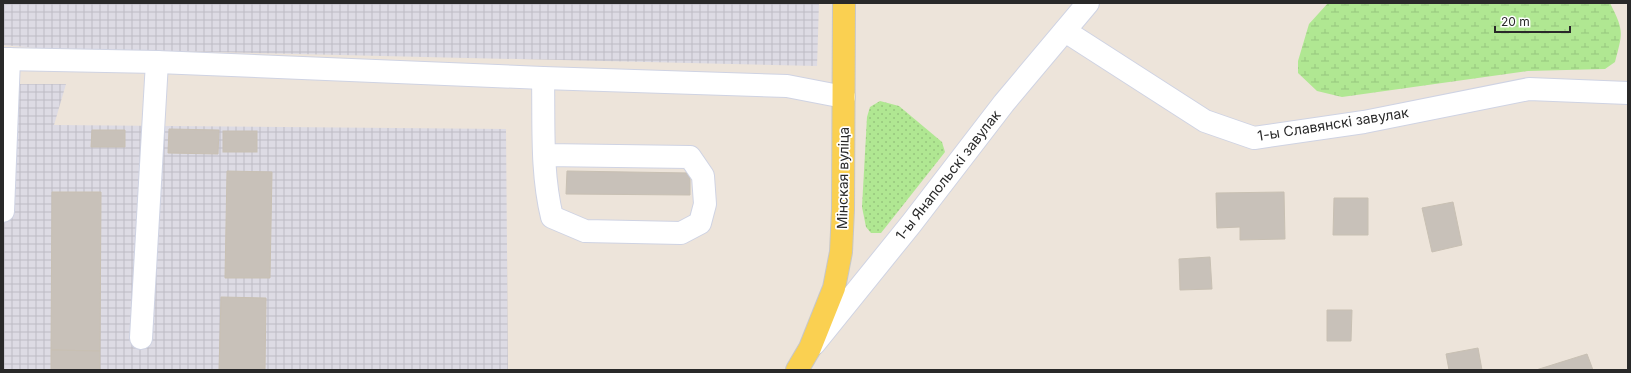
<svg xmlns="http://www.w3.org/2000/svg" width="1631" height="373" viewBox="0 0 1631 373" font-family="Inter,sans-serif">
	<defs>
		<pattern id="industrial-grid" width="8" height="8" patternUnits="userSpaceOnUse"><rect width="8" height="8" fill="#dddbe4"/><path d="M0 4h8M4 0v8" fill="none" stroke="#bebcc4"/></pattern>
		<pattern id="grass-dots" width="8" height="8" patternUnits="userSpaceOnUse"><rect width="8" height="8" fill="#b0e792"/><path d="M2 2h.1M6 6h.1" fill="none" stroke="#97c67e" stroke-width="1.8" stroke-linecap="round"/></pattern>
		<pattern id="wetland-marsh" width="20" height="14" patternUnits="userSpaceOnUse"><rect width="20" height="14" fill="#b0e792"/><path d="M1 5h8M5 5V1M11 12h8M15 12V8" fill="none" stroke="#97c67e"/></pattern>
	</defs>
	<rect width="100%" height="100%" fill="#ede4da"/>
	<!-- industrial -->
	<g fill="url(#industrial-grid)">
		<path d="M 3,3 L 819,3 L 817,66 L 37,48 L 3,45 Z"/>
		<path d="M 3,84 L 66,84 L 54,125 L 506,129 L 508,370 L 3,370 Z"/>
	</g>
	<!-- grass -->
	<path fill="url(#grass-dots)" d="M 880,101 L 899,106 L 942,142 L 945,152 L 881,233 L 871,233 L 866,227 L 862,207 L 867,117 L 870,107 Z"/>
	<!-- wetland -->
	<path fill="url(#wetland-marsh)" d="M 1328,3 L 1610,3 C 1624,31 1623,32 1615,62 L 1605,69 L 1528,71 L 1342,97 L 1317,91 L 1298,73 L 1298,61 L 1309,24 Z"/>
	<!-- building -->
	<g fill="#c8c1b9" stroke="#c8c0b3">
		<path d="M 169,129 L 219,130 L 218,154 L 168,153 Z"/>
		<path d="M 92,130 L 125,130 L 125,147 L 91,147 Z"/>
		<rect x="223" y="131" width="34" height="21"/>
		<path d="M 227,171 L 272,172 L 270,278 L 225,278 Z"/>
		<path d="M 567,171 L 690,173 L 690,195 L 566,194 Z"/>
		<path d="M 52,192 L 101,192 L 100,351 L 51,350 Z"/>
		<path d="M 1284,192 L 1285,239 L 1240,240 L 1240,227 L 1217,228 L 1216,193 Z"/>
		<path d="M 1334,198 L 1368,198 L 1368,235 L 1333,235 Z"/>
		<path d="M 1453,202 L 1462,245 L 1432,252 L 1422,208 Z"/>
		<path d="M 1210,257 L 1212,289 L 1180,290 L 1179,259 Z"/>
		<path d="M 221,297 L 266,298 L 265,370 L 219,370 Z"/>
		<path d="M 1327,310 L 1352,310 L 1351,341 L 1327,341 Z"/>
		<path d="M 1478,348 L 1482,370 L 1449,370 L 1446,354 Z"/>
		<path d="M 51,350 L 100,351 L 100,370 L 51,370 Z"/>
		<path d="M 1587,354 L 1593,370 L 1536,370 Z"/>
	</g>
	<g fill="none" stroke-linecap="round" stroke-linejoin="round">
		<!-- minor casing -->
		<g stroke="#cfd3e3" stroke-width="24">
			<g id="minor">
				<path d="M 1065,31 L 1205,121 L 1254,138 L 1364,122 L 1529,89 L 1628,93"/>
				<path d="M 3,59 L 157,62 L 543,78 L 787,86 L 844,97"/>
				<path d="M 543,78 C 544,124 541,172 552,217 L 585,231 L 681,233 L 700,223 L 705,204 L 703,176 L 690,157 L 545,155"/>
				<path d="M 3,211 L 9,59"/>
				<path d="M 141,338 L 157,62"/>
				<path d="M 814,344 L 911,224 L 1004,103 L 1088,3"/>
			</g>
		</g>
		<!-- major casing -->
		<g stroke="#c7c7c7" stroke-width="24">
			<path id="major" d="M 797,370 L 810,348 L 834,288 L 841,252 L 843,210 L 844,3"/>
		</g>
		<!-- minor -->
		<use href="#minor" stroke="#fff" stroke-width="22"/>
		<!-- major -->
		<use href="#major" stroke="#fad051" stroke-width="22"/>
	</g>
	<g text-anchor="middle" stroke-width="3.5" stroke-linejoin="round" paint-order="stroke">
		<!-- street labels -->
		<g font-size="14" fill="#292929" stroke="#fff">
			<text transform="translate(1333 124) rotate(-9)" y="5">1-ы Славянскі завулак</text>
			<text transform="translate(948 175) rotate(-52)" y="5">1-ы Янапольскі завулак</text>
			<text transform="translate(843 178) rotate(-89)" y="5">Мінская вуліца</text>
		</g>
	</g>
	<!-- border -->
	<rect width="1631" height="373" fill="none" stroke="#292929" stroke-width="8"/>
	<!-- scale -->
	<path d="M1495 26v6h75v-6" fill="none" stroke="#292929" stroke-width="2"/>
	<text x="1501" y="26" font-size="12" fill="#292929" stroke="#ffffff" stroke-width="3" paint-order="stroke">20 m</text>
</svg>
